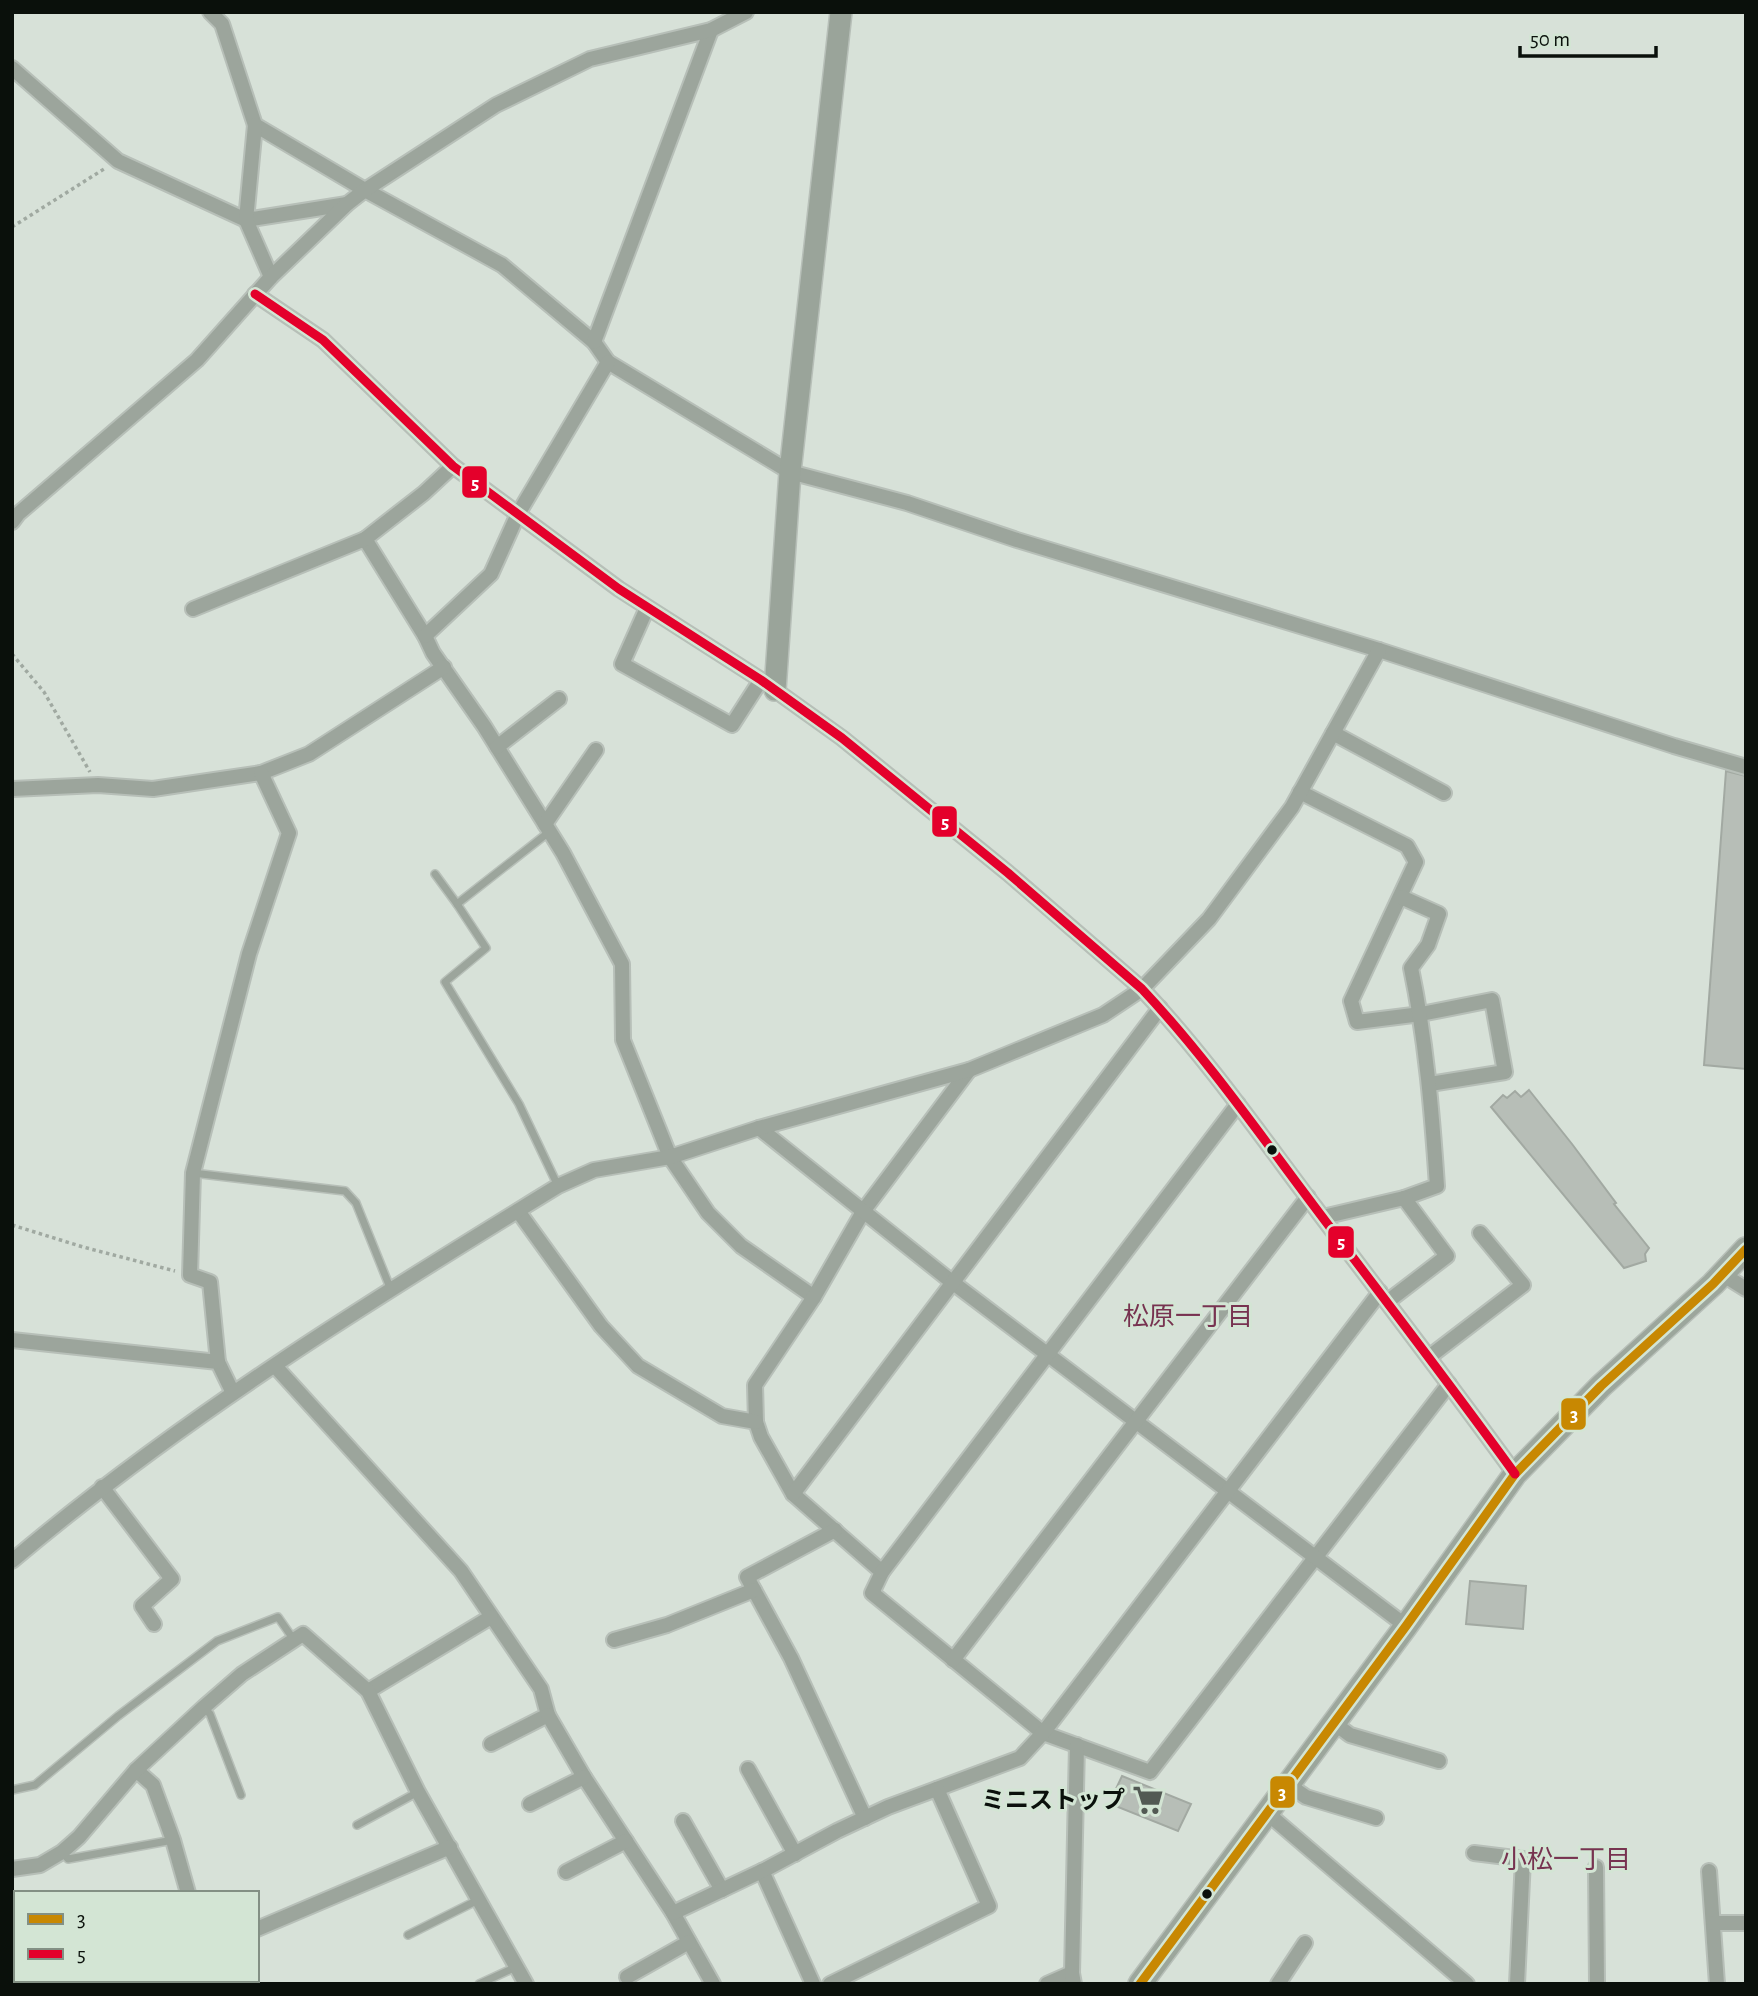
<svg xmlns="http://www.w3.org/2000/svg" width="1758" height="1996" viewBox="0 0 1758 1996" font-family="'Alegreya Sans','Noto Sans JP',sans-serif">
	<rect width="100%" height="100%" fill="#d7e1d8"/>
	<!-- building -->
	<g fill="#b7beb7" stroke="#a2a9a2" stroke-width="2">
		<path d="M 1726,771 L 1746,776 L 1746,1069 L 1704,1065 Z"/>
		<path d="M 1529,1090 L 1572,1144 L 1616,1203 L 1614,1204 L 1649,1248 L 1645,1254 L 1646,1261 L 1624,1268 L 1491,1107 L 1503,1095 L 1507,1098 L 1515,1091 L 1521,1097 Z"/>
		<path d="M 1470,1581 L 1526,1586 L 1523,1629 L 1466,1624 Z"/>
		<path d="M 1122,1776 L 1191,1804 L 1178,1831 L 1113,1805 L 1118,1795 L 1114,1793 Z"/>
	</g>
	<g fill="none" stroke-linecap="round" stroke-linejoin="round">
		<!-- lane casing -->
		<g stroke="#b7bfb8" stroke-width="10">
			<g id="lane">
				<path d="M 435,874 L 457,904 L 486,948 L 445,982 L 519,1104 L 558,1186"/>
				<path d="M 457,904 L 549,832"/>
				<path d="M 193,1173 L 345,1191 L 356,1203 L 391,1290"/>
				<path d="M 204,1708 L 210,1714 L 241,1795"/>
				<path d="M 12,1790 L 35,1785 L 118,1716 L 217,1641 L 278,1617 L 294,1640"/>
				<path d="M 357,1825 L 418,1792"/>
				<path d="M 62,1852 L 68,1859 L 173,1840"/>
				<path d="M 408,1935 L 478,1900"/>
				<path d="M 479,1984 L 516,1967"/>
			</g>
		</g>
		<!-- street casing -->
		<g stroke="#b7bfb8" stroke-width="18">
			<g id="street">
				<path d="M 210,12 L 222,24 L 255,125 L 365,190 L 502,265 L 594,342 L 608,362 L 790,472 L 907,503 L 1017,540 L 1379,650 L 1674,746 L 1746,767"/>
				<path d="M 12,68 L 118,161 L 246,220 L 347,204"/>
				<path d="M 255,125 L 246,220 L 271,277"/>
				<path d="M 255,294 L 323,340 L 453,466 L 619,589 L 761,680 L 842,738 L 1008,873 L 1142,989 C 1205,1056 1259,1133 1314,1206 C 1381,1295 1450,1384 1515,1474"/>
				<path d="M 594,342 L 711,30"/>
				<path d="M 12,522 L 18,514 L 197,360 L 271,277 L 347,204 L 365,190 L 496,105 L 590,59 L 711,30 L 746,12"/>
				<path d="M 365,539 L 425,636 L 433,653 L 484,726 L 563,853 L 622,964 L 623,1040 L 670,1157 L 708,1213 L 741,1246 L 814,1297"/>
				<path d="M 647,608 L 622,664 L 732,725 L 761,680"/>
				<path d="M 193,609 L 365,539 L 424,493 L 453,466"/>
				<path d="M 425,636 L 491,574 L 518,514 L 608,362"/>
				<path d="M 1333,733 L 1444,793"/>
				<path d="M 497,747 L 559,699"/>
				<path d="M 12,789 L 98,785 L 153,789 L 261,773 L 309,754 L 444,667"/>
				<path d="M 1300,792 L 1407,846 L 1416,862 L 1351,1001 L 1357,1022 L 1421,1014 L 1492,1000 L 1505,1072 L 1430,1084"/>
				<path d="M 545,824 L 596,750"/>
				<path d="M 969,1070 L 864,1210 L 814,1297 L 755,1385 L 756,1422 L 761,1437 L 793,1494 L 882,1572 L 872,1593 L 1043,1733 L 1150,1772 L 1449,1384"/>
				<path d="M 759,1128 L 952,1282 L 1406,1626"/>
				<path d="M 518,1211 L 601,1326 L 638,1366 L 722,1416 L 756,1422"/>
				<path d="M 1323,1217 L 1404,1198 L 1437,1186 C 1432,1112 1426,1040 1411,968 L 1428,945 L 1439,914 L 1401,897"/>
				<path d="M 1722,1274 L 1746,1289"/>
				<path d="M 1387,1302 L 1447,1256 L 1404,1198"/>
				<path d="M 12,1340 L 218,1362 L 233,1393"/>
				<path d="M 1429,1357 L 1523,1285 L 1480,1233"/>
				<path d="M 218,1362 L 210,1282 L 190,1275 L 193,1173 L 249,954 L 289,833 L 261,773"/>
				<path d="M 275,1366 L 461,1571 L 541,1689 L 548,1715 L 491,1744"/>
				<path d="M 102,1487 L 172,1579 L 142,1606 L 154,1624"/>
				<path d="M 793,1494 L 1160,1008"/>
				<path d="M 835,1530 L 747,1577 L 791,1658 L 865,1818"/>
				<path d="M 12,1561 C 181,1418 370,1301 558,1186 L 594,1170 L 670,1157 L 759,1128 L 969,1070 L 1103,1015 L 1142,989 L 1209,919 L 1292,807 L 1379,650"/>
				<path d="M 882,1572 L 1238,1104"/>
				<path d="M 614,1640 L 667,1625 L 754,1590"/>
				<path d="M 953,1660 L 1308,1197"/>
				<path d="M 368,1691 L 491,1617"/>
				<path d="M 548,1715 L 584,1777 L 673,1913 L 713,1984"/>
				<path d="M 1334,1723 L 1350,1735 L 1439,1761"/>
				<path d="M 748,1769 L 795,1854"/>
				<path d="M 136,1770 L 153,1785 L 173,1840 L 188,1893"/>
				<path d="M 1287,1784 L 1306,1797 L 1376,1818"/>
				<path d="M 530,1804 L 584,1777"/>
				<path d="M 1266,1812 L 1467,1984"/>
				<path d="M 683,1821 L 722,1890"/>
				<path d="M 1474,1853 L 1523,1859 L 1517,1984"/>
				<path d="M 1596,1867 L 1597,1984"/>
				<path d="M 12,1869 L 40,1865 L 62,1852 L 79,1837 L 136,1770 L 204,1707 L 242,1674 L 303,1634 L 368,1691 L 418,1792 L 526,1984"/>
				<path d="M 762,1871 L 813,1984"/>
				<path d="M 1709,1871 L 1717,1984"/>
				<path d="M 566,1872 L 626,1841"/>
				<path d="M 673,1913 L 768,1868 L 837,1831 L 888,1807 L 1020,1758 L 1043,1733 L 1380,1292"/>
				<path d="M 1713,1923 L 1746,1923"/>
				<path d="M 257,1929 L 450,1847"/>
				<path d="M 627,1977 L 689,1942"/>
				<path d="M 213,1980 L 214,1984"/>
				<path d="M 830,1984 L 989,1906 L 937,1789"/>
				<path d="M 1047,1984 L 1072,1973"/>
				<path d="M 1074,1984 L 1072,1973 L 1077,1745"/>
				<path d="M 1278,1984 L 1305,1943"/>
			</g>
		</g>
		<!-- secondary casing -->
		<g stroke="#b7bfb8" stroke-width="24">
			<path id="secondary" d="M 775,690 L 790,472 L 841,12"/>
		</g>
		<!-- primary casing -->
		<g stroke="#b7bfb8" stroke-width="26">
			<path id="primary" d="M 1140,1984 L 1406,1626 L 1515,1474 L 1601,1386 L 1713,1284 L 1746,1249"/>
		</g>
		<!-- path -->
		<g stroke="#a0a9a1" stroke-width="3.5" stroke-dasharray="3.5 3.5" stroke-linecap="butt">
			<path d="M 12,227 L 104,169"/>
			<path d="M 12,654 L 44,692 L 90,772"/>
			<path d="M 12,1225 L 83,1247 L 175,1271"/>
		</g>
		<!-- lane -->
		<use href="#lane" stroke="#9ca59c" stroke-width="7"/>
		<!-- street -->
		<use href="#street" stroke="#9ca59c" stroke-width="14"/>
		<!-- secondary -->
		<use href="#secondary" stroke="#9aa49a" stroke-width="21"/>
		<!-- primary -->
		<use href="#primary" stroke="#9ca69c" stroke-width="23"/>
		<!-- bus-1 casing -->
		<g stroke="#d3e5d4" stroke-width="14">
			<path id="bus-1" d="M 1140,1984 L 1406,1626 L 1515,1474 L 1601,1386 L 1713,1284 L 1746,1249"/>
		</g>
		<!-- bus-2 casing -->
		<g stroke="#d3e5d4" stroke-width="14">
			<path id="bus-2" d="M 255,294 L 323,340 L 453,466 L 619,589 L 761,680 L 842,738 L 1008,873 L 1142,989 C 1205,1056 1259,1133 1314,1206 C 1381,1295 1450,1384 1515,1474"/>
		</g>
		<!-- bus-1 -->
		<use href="#bus-1" stroke="#c88802" stroke-width="9"/>
		<!-- bus-2 -->
		<use href="#bus-2" stroke="#e4002b" stroke-width="9"/>
	</g>
	<!-- icons -->
	<defs>
		<g id="supermarket-bare" transform="scale(2.415)"><path d="M-6-5.5h2.5l.6 2H6L4.5 2H-2.5L-4.4-4H-6ZM-1.5 3.2a1.3 1.3 0 1 0 .1 0ZM3 3.2a1.3 1.3 0 1 0 .1 0Z" fill="#525953" stroke="#d3e5d4" stroke-width="2.5" paint-order="stroke"/></g>
	</defs>
	<g fill-rule="evenodd">
		<use href="#supermarket-bare" x="1148" y="1800"/>
	</g>
	<!-- markers -->
	<g fill="#0a100b" stroke="#d3e5d4" stroke-width="2.5">
		<circle cx="1272" cy="1150" r="6"/>
		<circle cx="1207" cy="1894" r="6"/>
	</g>
	<g text-anchor="middle" stroke-width="6" stroke-linejoin="round" paint-order="stroke">
		<!-- poi labels -->
		<g font-size="24" font-weight="bold" fill="#0a100b" stroke="#d3e5d4" text-anchor="end">
			<text x="1125" y="1808">ミニストップ</text>
		</g>
		<!-- neighbourhood labels -->
		<g font-size="26" fill="#773350" stroke="#d3e5d4">
			<text x="1188" y="1325">松原一丁目</text>
			<text x="1566" y="1868">小松一丁目</text>
		</g>
	</g>
	<g stroke="#d3e5d4" stroke-width="2.5">
		<rect x="461" y="465" width="27" height="34" rx="7" fill="#e4002b"/>
		<rect x="931" y="805" width="27" height="33" rx="7" fill="#e4002b"/>
		<rect x="1327" y="1225" width="28" height="34" rx="7" fill="#e4002b"/>
		<rect x="1560" y="1397" width="27" height="34" rx="7" fill="#c88802"/>
		<rect x="1269" y="1775" width="27" height="34" rx="7" fill="#c88802"/>
	</g>
	<g font-size="19" text-anchor="middle" font-weight="bold" fill="#fff">
		<text x="475" y="489">5</text>
		<text x="945" y="828">5</text>
		<text x="1341" y="1248">5</text>
		<text x="1574" y="1421">3</text>
		<text x="1282" y="1799">3</text>
	</g>
	<!-- border -->
	<rect width="1758" height="1996" fill="none" stroke="#0a100b" stroke-width="28"/>
	<!-- legend -->
	<rect x="14" y="1891" width="245" height="91" fill="#d3e5d4" stroke="#839084" stroke-width="2"/>
	<rect x="28" y="1914" width="35" height="10" fill="#c88802" stroke="#839084" stroke-width="2"/>
	<text x="77" y="1926" font-size="21" fill="#0a100b">3</text>
	<rect x="28" y="1949" width="35" height="10" fill="#e4002b" stroke="#839084" stroke-width="2"/>
	<text x="77" y="1961" font-size="21" fill="#0a100b">5</text>
	<!-- scale -->
	<path d="M1520 46v10h136v-10" fill="none" stroke="#0a100b" stroke-width="3.5"/>
	<text x="1530" y="46" font-size="21" fill="#0a100b" stroke="#d3e5d4" stroke-width="5" paint-order="stroke">50 m</text>
</svg>
